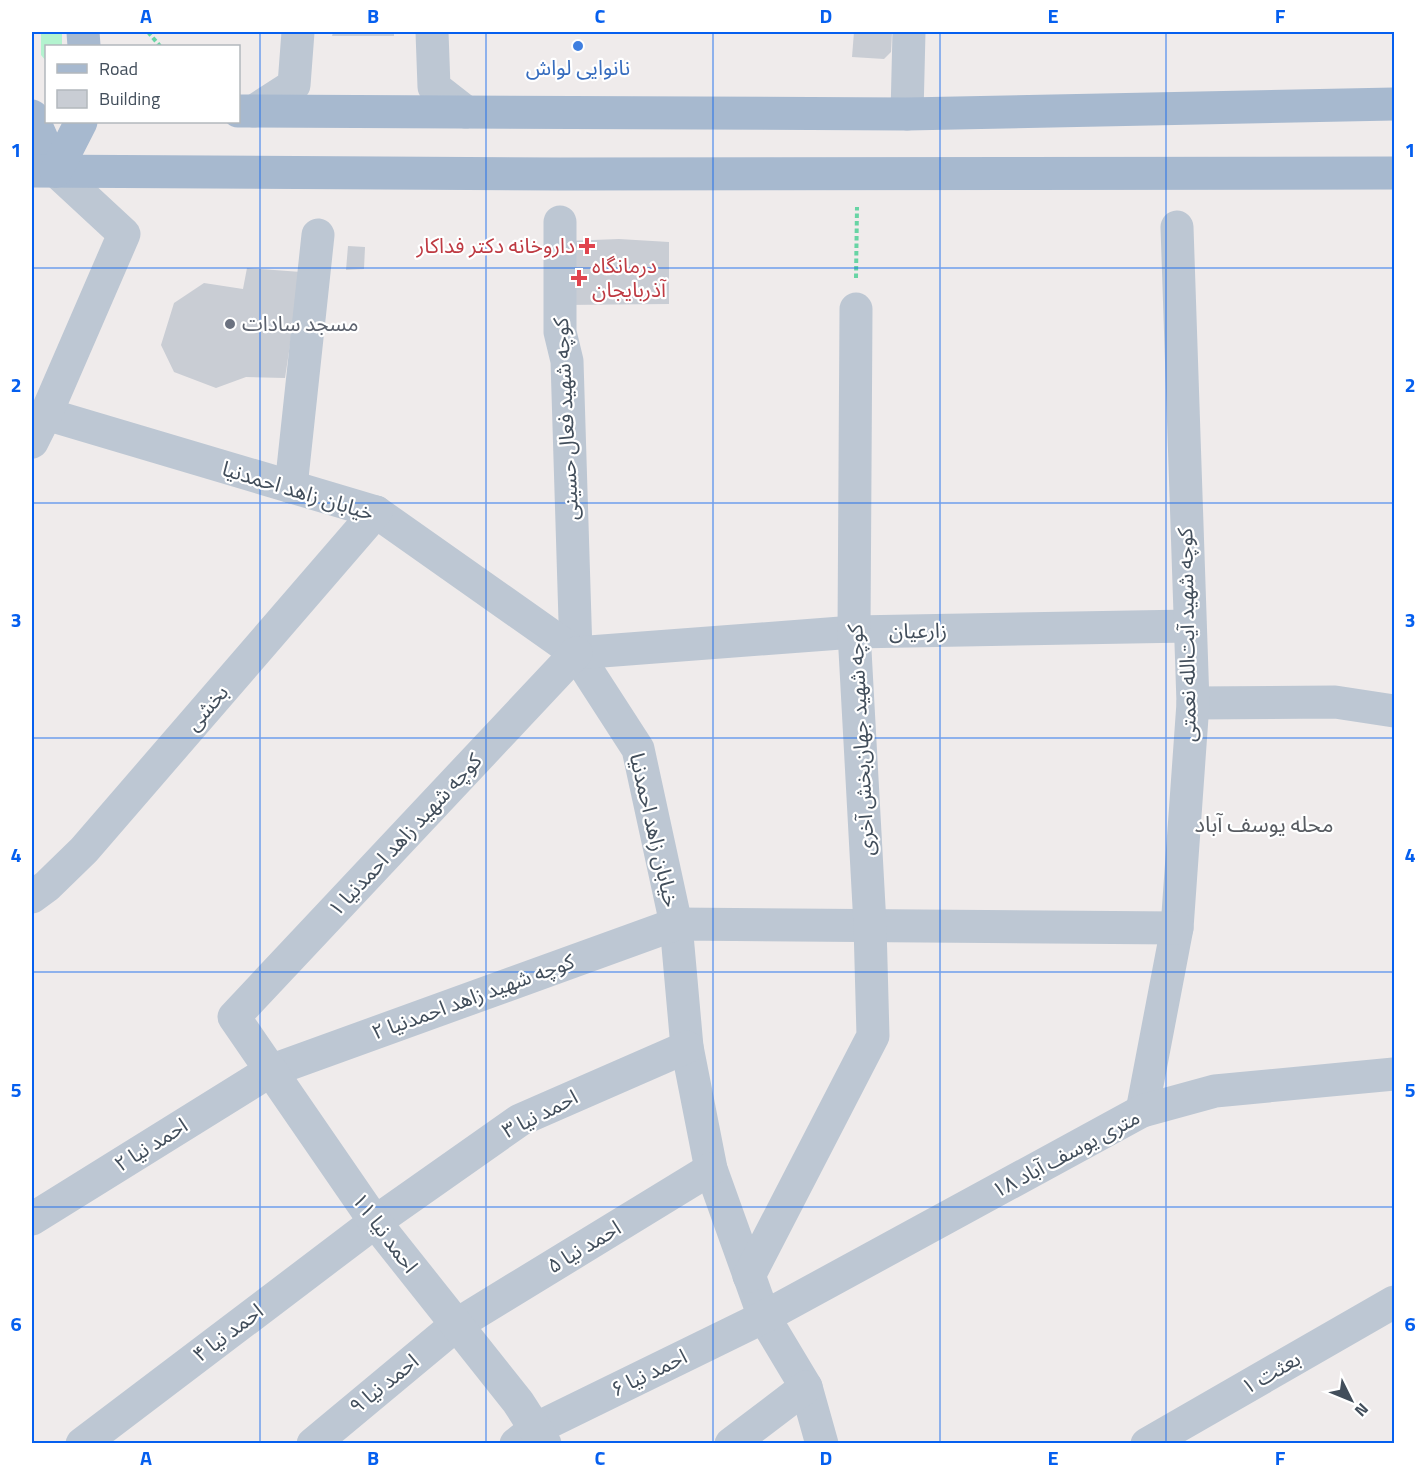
<svg xmlns="http://www.w3.org/2000/svg" width="1426" height="1475" viewBox="0 0 1426 1475" font-family="'Titillium Web','Noto Sans Arabic',sans-serif">
	<rect width="100%" height="100%" fill="#efebeb"/>
	<!-- green -->
	<path fill="#b3f3cf" d="M 41,32 L 62,32 L 62,46 L 46,46 L 46,61 L 41,55 Z"/>
	<!-- building -->
	<g fill="#c9cdd4">
		<path d="M 333,32 L 394,32 L 394,36 L 332,36 Z"/>
		<path d="M 854,32 L 892,32 L 891,52 L 884,59 L 852,57 Z"/>
		<path d="M 619,239 L 669,242 L 669,304 L 564,305 L 566,241 Z"/>
		<path d="M 348,246 L 365,247 L 364,269 L 346,270 Z"/>
		<path d="M 247,268 L 301,272 L 285,378 L 246,377 L 216,388 L 174,372 L 161,345 L 174,303 L 204,283 L 243,289 Z"/>
	</g>
	<g fill="none" stroke-linecap="round" stroke-linejoin="round">
		<!-- path -->
		<g stroke="#67d4a4" stroke-width="4" stroke-dasharray="4.5 3" stroke-linecap="butt">
			<path d="M 148,32 L 160,46"/>
			<path d="M 856,278 L 857,207"/>
		</g>
		<!-- minor -->
		<g stroke="#bdc7d3" stroke-width="33">
			<path d="M 432,32 L 434,87 L 466,112"/>
			<path d="M 254,111 L 294,85 L 298,32"/>
			<path d="M 907,114 L 909,32"/>
			<path d="M 560,222 L 560,332 L 567,361 L 576,653"/>
			<path d="M 46,414 L 376,512 L 576,653 L 638,749 L 676,924 L 687,1047 L 711,1169 L 764,1317 L 806,1387 L 822,1444"/>
			<path d="M 32,442 L 46,414 L 124,234 L 56,171"/>
			<path d="M 291,487 L 318,235"/>
			<path d="M 576,653 L 854,632 L 1189,626"/>
			<path d="M 1193,703 L 1335,702 L 1394,711"/>
			<path d="M 32,897 L 47,886 L 84,850 L 376,512"/>
			<path d="M 1142,1111 L 1177,928 L 1193,703 L 1177,227"/>
			<path d="M 32,1219 L 270,1071 L 676,924 L 1177,928"/>
			<path d="M 749,1276 L 873,1036 L 870,925 L 854,632 L 856,309"/>
			<path d="M 82,1444 L 375,1222 L 520,1120 L 687,1047"/>
			<path d="M 313,1444 L 456,1325 L 711,1169"/>
			<path d="M 516,1444 L 535,1429 L 764,1317 L 1142,1111 L 1215,1091 L 1394,1074"/>
			<path d="M 545,1444 L 518,1402 L 375,1222 L 234,1017 L 576,653"/>
			<path d="M 731,1444 L 806,1387"/>
			<path d="M 1147,1444 L 1394,1302"/>
		</g>
		<!-- major -->
		<g stroke="#a7b9cf" stroke-width="33">
			<path d="M 83,32 L 84,46"/>
			<path d="M 238,111 L 907,114 L 1394,104"/>
			<path d="M 32,116 L 56,171"/>
			<path d="M 32,171 L 560,174 L 1394,173"/>
			<path d="M 56,171 L 81,122"/>
		</g>
	</g>
	<!-- grid -->
	<path fill="none" stroke="#055fef" stroke-width="1.5" stroke-opacity="0.55" d="M 260,32 L 260,1444M 486,32 L 486,1444M 713,32 L 713,1444M 940,32 L 940,1444M 1166,32 L 1166,1444M 32,268 L 1394,268M 32,503 L 1394,503M 32,738 L 1394,738M 32,972 L 1394,972M 32,1207 L 1394,1207"/>
	<!-- markers -->
	<circle fill="#3f7fe0" stroke="#fff" stroke-width="2" cx="578" cy="46" r="6"/>
	<g fill="#e0444e" stroke="#fff" stroke-width="2">
		<path d="M584 237h6v6h6v6h-6v6h-6v-6h-6v-6h6z"/>
		<path d="M576 269h6v6h6v6h-6v6h-6v-6h-6v-6h6z"/>
	</g>
	<circle fill="#6b7280" stroke="#fff" stroke-width="2" cx="230" cy="324" r="6"/>
	<g text-anchor="middle" stroke-width="4.5" stroke-linejoin="round" paint-order="stroke">
		<!-- shop labels -->
		<g font-size="21" fill="#366cbe" stroke="#fff">
			<text x="578" y="75">نانوایی لواش</text>
		</g>
		<!-- health labels -->
		<g font-size="21" fill="#be3a42" stroke="#fff" text-anchor="end">
			<text x="575" y="253">داروخانه دکتر فداکار</text>
			<text x="592" y="273" text-anchor="start">درمانگاه<tspan x="592" dy="24">آذربایجان</tspan></text>
		</g>
		<!-- worship labels -->
		<g font-size="21" fill="#5b616d" stroke="#fff" text-anchor="start">
			<text x="242" y="331">مسجد سادات</text>
		</g>
		<!-- street labels -->
		<g font-size="21" fill="#424e5b" stroke="#fff">
			<text transform="translate(566 419) rotate(-93)" y="7">کوچه شهید فعال حسینی</text>
			<text transform="translate(298 491) rotate(17)" y="7">خیابان زاهد احمدنیا</text>
			<text transform="translate(918 631) rotate(-1)" y="7">زارعیان</text>
			<text transform="translate(1187 635) rotate(-91)" y="7">کوچه شهید آیت‌الله نعمتی</text>
			<text transform="translate(207 708) rotate(-49)" y="7">بخشی</text>
			<text transform="translate(861 740) rotate(-93)" y="7">کوچه شهید جهان‌بخش آخری</text>
			<text transform="translate(654 830) rotate(77)" y="7">خیابان زاهد احمدنیا</text>
			<text transform="translate(405 835) rotate(-47)" y="7">کوچه شهید زاهد احمدنیا ۱</text>
			<text transform="translate(473 997) rotate(-20)" y="7">کوچه شهید زاهد احمدنیا ۲</text>
			<text transform="translate(540 1114) rotate(-27)" y="7">احمد نیا ۳</text>
			<text transform="translate(151 1145) rotate(-32)" y="7">احمد نیا ۲</text>
			<text transform="translate(1066 1154) rotate(-28)" y="7">۱۸ متری یوسف آباد</text>
			<text transform="translate(385 1233) rotate(53)" y="7">احمد نیا ۱۱</text>
			<text transform="translate(584 1247) rotate(-31)" y="7">احمد نیا ۵</text>
			<text transform="translate(228 1333) rotate(-37)" y="7">احمد نیا ۴</text>
			<text transform="translate(649 1373) rotate(-26)" y="7">احمد نیا ۶</text>
			<text transform="translate(1271 1373) rotate(-30)" y="7">بعثت ۱</text>
			<text transform="translate(384 1384) rotate(-39)" y="7">احمد نیا ۹</text>
		</g>
		<!-- neighbourhood labels -->
		<g font-size="22" fill="#575b61" stroke="#fff">
			<text x="1264" y="832">محله یوسف آباد</text>
		</g>
	</g>
	<!-- border -->
	<rect width="1426" height="1475" fill="none" stroke="#ffffff" stroke-width="66"/>
	<!-- legend -->
	<rect x="45" y="45" width="195" height="78" fill="#ffffff" stroke="#b3b8bd" stroke-width="1.5"/>
	<rect x="57" y="64" width="30" height="9" fill="#a7b9cf" stroke="#b3b8bd" stroke-width="1.5"/>
	<text x="99" y="75" font-size="18" fill="#424e5b">Road</text>
	<rect x="57" y="90" width="30" height="18" fill="#c9cdd4" stroke="#b3b8bd" stroke-width="1.5"/>
	<text x="99" y="105" font-size="18" fill="#424e5b">Building</text>
	<!-- north arrow -->
	<g transform="translate(1351 1400) rotate(133)" stroke="#ffffff" stroke-width="4.5" paint-order="stroke">
	<path d="M0-4.5L10 22L0 15L-10 22Z" fill="#424e5b"/>
	<text y="-9" font-size="16" font-weight="bold" text-anchor="middle" fill="#424e5b">N</text>
	</g>
	<rect x="33" y="33" width="1360" height="1409" fill="none" stroke="#055fef" stroke-width="2"/>
	<g font-size="20" text-anchor="middle" font-weight="bold" fill="#055fef">
		<text x="146" y="23">A</text>
		<text x="373" y="23">B</text>
		<text x="600" y="23">C</text>
		<text x="826" y="23">D</text>
		<text x="1053" y="23">E</text>
		<text x="1280" y="23">F</text>
		<text x="16" y="157">1</text>
		<text x="1410" y="157">1</text>
		<text x="16" y="392">2</text>
		<text x="1410" y="392">2</text>
		<text x="16" y="627">3</text>
		<text x="1410" y="627">3</text>
		<text x="16" y="862">4</text>
		<text x="1410" y="862">4</text>
		<text x="16" y="1097">5</text>
		<text x="1410" y="1097">5</text>
		<text x="16" y="1331">6</text>
		<text x="1410" y="1331">6</text>
		<text x="146" y="1465">A</text>
		<text x="373" y="1465">B</text>
		<text x="600" y="1465">C</text>
		<text x="826" y="1465">D</text>
		<text x="1053" y="1465">E</text>
		<text x="1280" y="1465">F</text>
	</g>
</svg>
